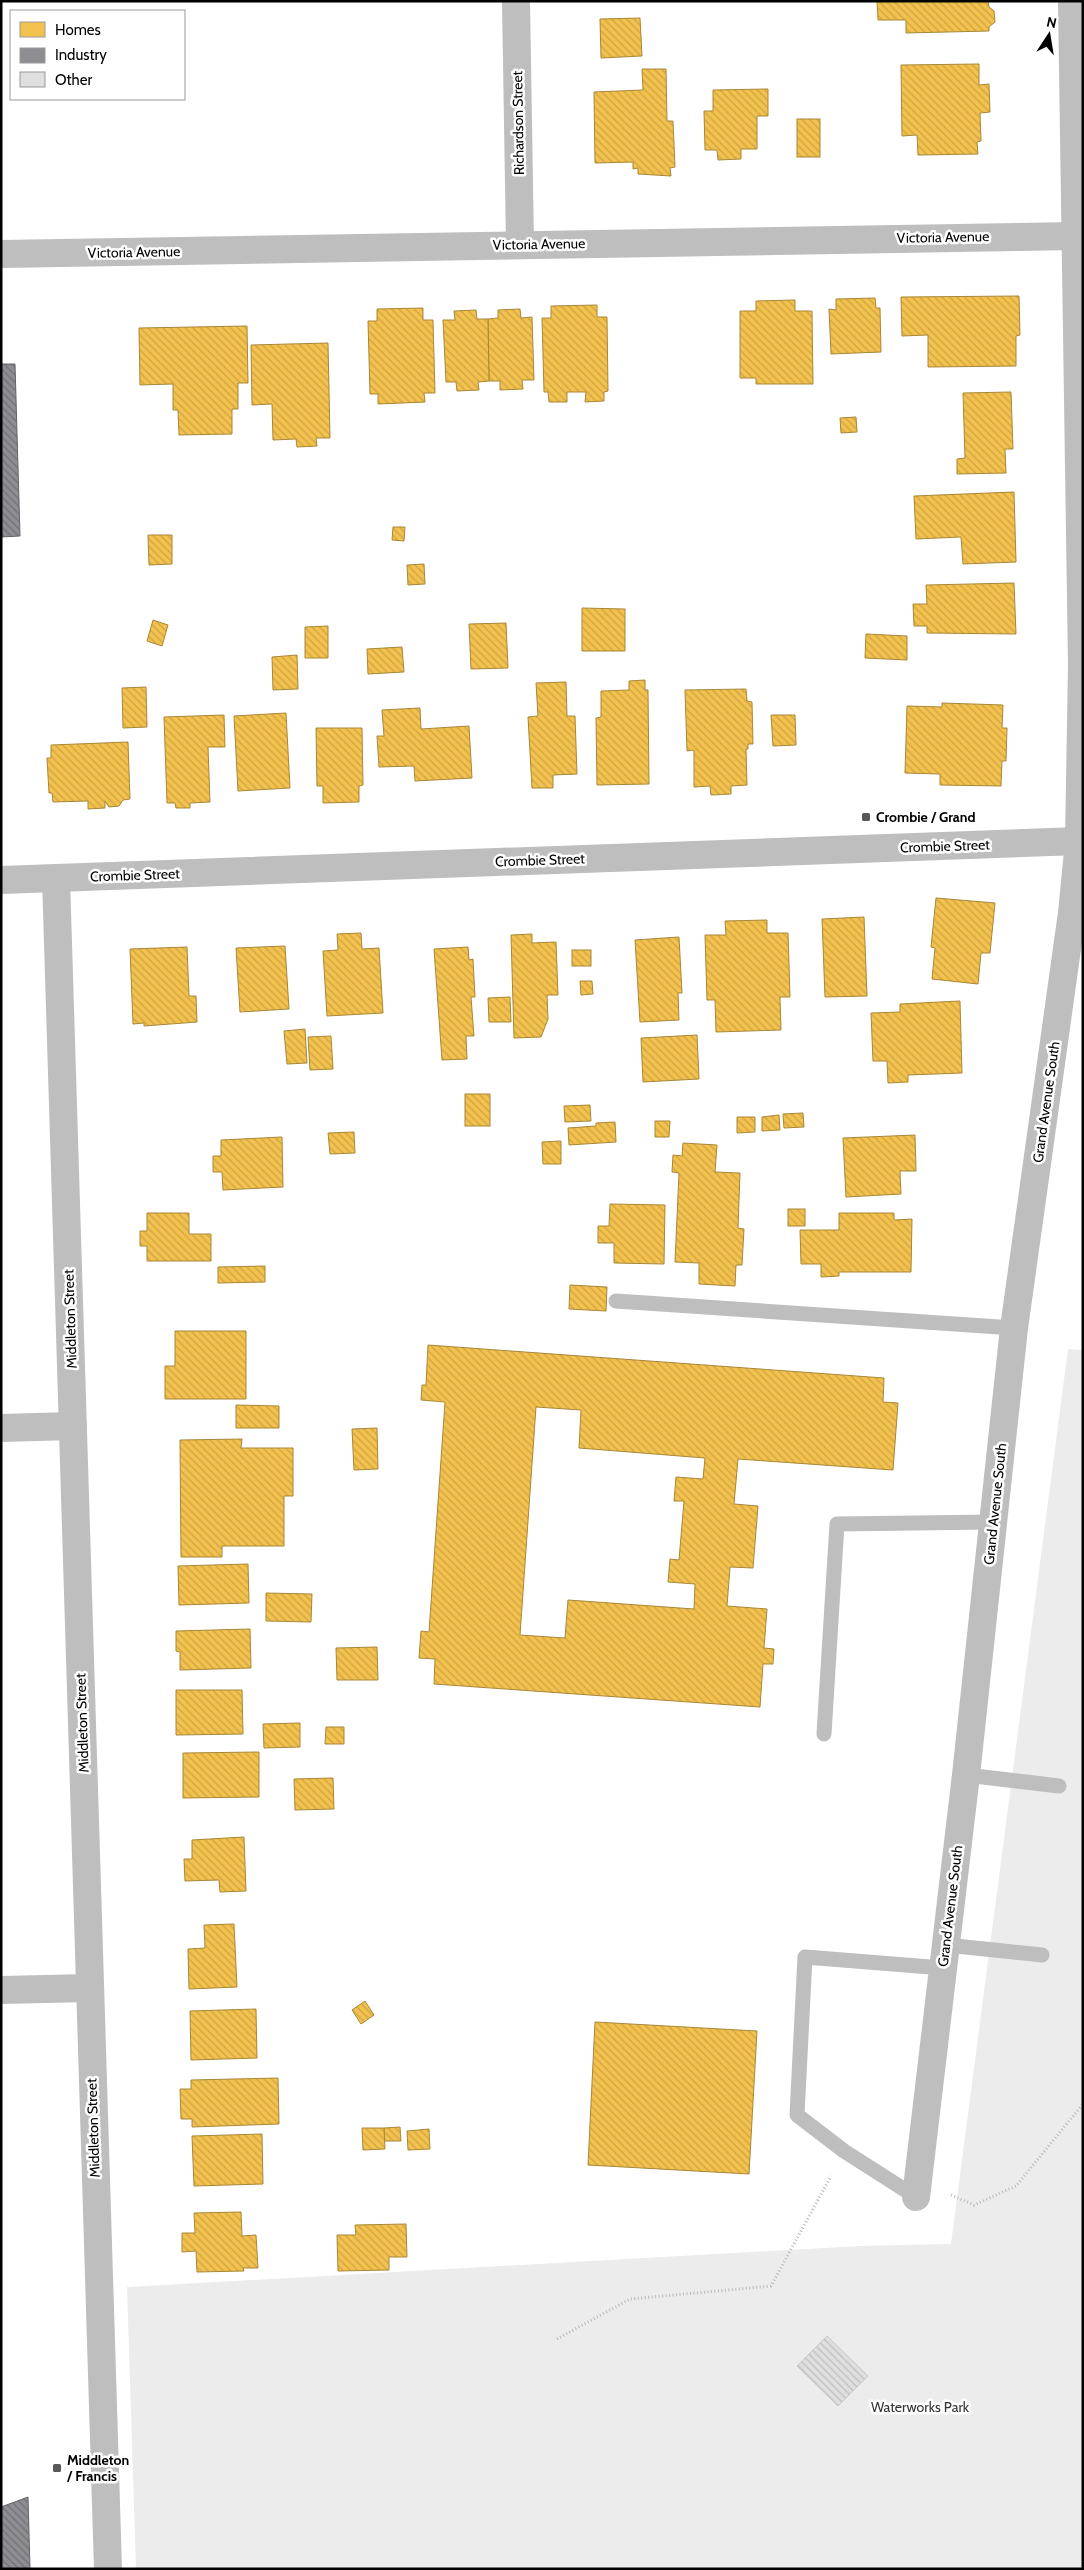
<svg xmlns="http://www.w3.org/2000/svg" width="1084" height="2570" viewBox="0 0 1084 2570" font-family="Cabin,sans-serif">
	<defs>
		<pattern id="homes-back-hatch" width="6" height="6" patternUnits="userSpaceOnUse" patternTransform="scale(1.25)"><rect width="6" height="6" fill="#f2c14e"/><path d="M-1 5l2 2M0 0l6 6M5-1l2 2" fill="none" stroke="#cea442"/></pattern>
		<pattern id="industry-back-hatch" width="6" height="6" patternUnits="userSpaceOnUse" patternTransform="scale(1.25)"><rect width="6" height="6" fill="#8d8d92"/><path d="M-1 5l2 2M0 0l6 6M5-1l2 2" fill="none" stroke="#717175"/></pattern>
		<pattern id="building-back-hatch" width="6" height="6" patternUnits="userSpaceOnUse" patternTransform="scale(1.25)"><rect width="6" height="6" fill="#dfdfdf"/><path d="M-1 5l2 2M0 0l6 6M5-1l2 2" fill="none" stroke="#bebebe"/></pattern>
	</defs>
	<rect width="100%" height="100%" fill="#fff"/>
	<!-- green -->
	<path fill="#ececec" d="M 1068,1349 L 1083,1350 L 1083,2569 L 136,2569 L 127,2287 L 860,2246 L 951,2244 Z"/>
	<!-- homes -->
	<g fill="url(#homes-back-hatch)" stroke="#a98737" fill-rule="evenodd">
		<path d="M 877,1 L 988,1 L 989,7 L 994,11 L 995,22 L 989,27 L 989,31 L 906,33 L 906,20 L 878,20 Z"/>
		<path d="M 640,18 L 642,56 L 601,58 L 600,19 Z"/>
		<path d="M 979,64 L 979,85 L 989,84 L 990,112 L 980,113 L 981,141 L 977,142 L 978,154 L 918,155 L 917,135 L 902,136 L 901,65 Z"/>
		<path d="M 642,69 L 666,69 L 667,121 L 673,121 L 675,167 L 670,168 L 671,176 L 638,174 L 638,168 L 633,169 L 633,162 L 595,163 L 594,92 L 643,90 Z"/>
		<path d="M 768,89 L 768,116 L 757,116 L 757,149 L 741,149 L 741,159 L 718,160 L 717,150 L 705,150 L 704,111 L 713,111 L 713,90 Z"/>
		<rect x="797" y="119" width="23" height="38"/>
		<path d="M 1019,296 L 1020,335 L 1016,336 L 1016,366 L 928,367 L 928,335 L 902,336 L 901,297 Z"/>
		<path d="M 875,298 L 876,308 L 880,308 L 881,352 L 831,354 L 829,309 L 836,310 L 836,299 Z"/>
		<path d="M 795,300 L 795,311 L 812,311 L 813,384 L 756,384 L 756,378 L 740,378 L 740,311 L 756,311 L 756,301 Z"/>
		<path d="M 597,305 L 597,317 L 607,317 L 608,391 L 604,392 L 604,401 L 585,402 L 586,392 L 567,392 L 567,402 L 549,402 L 548,392 L 544,392 L 542,318 L 551,318 L 551,306 Z"/>
		<path d="M 423,308 L 423,320 L 433,320 L 435,393 L 424,393 L 425,402 L 378,404 L 378,394 L 370,394 L 368,321 L 377,321 L 377,309 Z"/>
		<path d="M 520,309 L 521,318 L 532,317 L 534,380 L 522,380 L 523,389 L 500,390 L 500,381 L 489,381 L 488,319 L 498,318 L 498,310 Z"/>
		<path d="M 476,310 L 477,319 L 488,319 L 489,381 L 478,382 L 479,390 L 457,391 L 456,382 L 446,382 L 443,320 L 455,320 L 454,311 Z"/>
		<path d="M 247,326 L 248,383 L 238,383 L 238,409 L 232,409 L 232,434 L 179,435 L 178,410 L 173,410 L 173,384 L 140,385 L 139,328 Z"/>
		<path d="M 328,343 L 330,438 L 316,438 L 317,446 L 297,447 L 296,439 L 273,440 L 272,404 L 252,405 L 251,345 Z"/>
		<path d="M 1011,392 L 1013,449 L 1005,449 L 1006,473 L 957,474 L 957,459 L 965,458 L 963,393 Z"/>
		<path d="M 856,417 L 857,432 L 841,433 L 840,418 Z"/>
		<path d="M 1014,492 L 1016,562 L 963,564 L 961,537 L 916,539 L 914,496 Z"/>
		<path d="M 393,527 L 405,527 L 404,541 L 392,540 Z"/>
		<path d="M 148,535 L 172,535 L 172,564 L 149,565 Z"/>
		<path d="M 424,564 L 425,584 L 408,585 L 407,565 Z"/>
		<path d="M 1014,583 L 1016,634 L 927,633 L 927,626 L 914,626 L 913,604 L 927,604 L 926,585 Z"/>
		<path d="M 582,608 L 625,609 L 625,651 L 582,651 Z"/>
		<path d="M 153,620 L 168,625 L 162,646 L 147,641 Z"/>
		<path d="M 506,623 L 508,668 L 471,669 L 469,624 Z"/>
		<path d="M 328,626 L 328,658 L 305,658 L 305,627 Z"/>
		<path d="M 866,634 L 907,636 L 907,660 L 865,658 Z"/>
		<path d="M 402,647 L 404,672 L 368,674 L 367,649 Z"/>
		<path d="M 297,655 L 298,689 L 273,690 L 272,657 Z"/>
		<path d="M 645,680 L 645,690 L 648,690 L 649,784 L 597,785 L 596,718 L 601,717 L 601,691 L 629,690 L 629,681 Z"/>
		<path d="M 566,682 L 567,716 L 575,716 L 577,774 L 553,775 L 553,788 L 532,788 L 528,717 L 538,716 L 536,683 Z"/>
		<path d="M 146,687 L 147,727 L 123,728 L 122,688 Z"/>
		<path d="M 746,689 L 747,701 L 752,702 L 753,744 L 748,744 L 748,749 L 746,749 L 747,785 L 731,786 L 731,794 L 711,795 L 710,786 L 694,787 L 694,750 L 687,751 L 685,690 Z"/>
		<path d="M 942,703 L 1003,705 L 1002,728 L 1007,728 L 1006,761 L 1002,761 L 1001,786 L 940,785 L 940,774 L 905,773 L 907,706 L 942,707 Z"/>
		<path d="M 420,708 L 421,729 L 469,726 L 472,778 L 415,781 L 414,766 L 379,767 L 377,736 L 384,736 L 382,710 Z"/>
		<path d="M 286,713 L 290,788 L 238,791 L 234,716 Z"/>
		<path d="M 224,715 L 225,747 L 208,747 L 210,802 L 190,803 L 190,808 L 176,808 L 175,803 L 167,803 L 164,717 Z"/>
		<path d="M 771,715 L 795,715 L 796,745 L 773,746 Z"/>
		<path d="M 316,728 L 362,728 L 363,785 L 359,786 L 359,802 L 323,803 L 323,786 L 317,786 Z"/>
		<path d="M 128,742 L 130,799 L 123,800 L 119,806 L 109,807 L 105,801 L 105,808 L 88,809 L 88,801 L 53,802 L 52,793 L 49,793 L 47,758 L 51,758 L 51,745 Z"/>
		<path d="M 936,898 L 995,903 L 990,953 L 981,953 L 978,984 L 932,979 L 935,948 L 931,947 Z"/>
		<path d="M 864,917 L 867,996 L 825,997 L 822,919 Z"/>
		<path d="M 767,920 L 767,933 L 788,933 L 790,997 L 780,997 L 781,1030 L 716,1032 L 715,1000 L 707,1000 L 705,935 L 726,935 L 725,921 Z"/>
		<path d="M 361,933 L 362,949 L 379,948 L 383,1013 L 327,1016 L 323,951 L 338,950 L 337,934 Z"/>
		<path d="M 532,934 L 532,943 L 556,942 L 558,995 L 547,995 L 548,1019 L 541,1037 L 514,1038 L 511,935 Z"/>
		<path d="M 679,937 L 682,993 L 678,993 L 679,1020 L 640,1022 L 635,940 Z"/>
		<path d="M 285,946 L 289,1009 L 240,1012 L 236,948 Z"/>
		<path d="M 187,947 L 189,996 L 196,996 L 197,1022 L 144,1026 L 144,1023 L 133,1024 L 130,949 Z"/>
		<path d="M 468,947 L 469,960 L 473,959 L 475,997 L 471,997 L 474,1036 L 466,1036 L 467,1059 L 442,1060 L 434,949 Z"/>
		<rect x="572" y="950" width="19" height="16"/>
		<path d="M 580,981 L 592,981 L 593,994 L 581,995 Z"/>
		<path d="M 510,997 L 511,1022 L 489,1022 L 488,998 Z"/>
		<path d="M 960,1001 L 962,1073 L 908,1075 L 908,1082 L 888,1083 L 887,1061 L 873,1061 L 871,1013 L 900,1012 L 900,1004 Z"/>
		<path d="M 305,1029 L 307,1063 L 287,1064 L 284,1031 Z"/>
		<path d="M 697,1035 L 699,1079 L 643,1082 L 641,1038 Z"/>
		<path d="M 331,1036 L 333,1069 L 310,1070 L 308,1037 Z"/>
		<rect x="465" y="1094" width="25" height="32"/>
		<path d="M 590,1105 L 591,1121 L 565,1122 L 564,1106 Z"/>
		<path d="M 803,1113 L 804,1127 L 784,1128 L 783,1114 Z"/>
		<path d="M 779,1115 L 780,1130 L 762,1131 L 762,1117 Z"/>
		<path d="M 737,1117 L 755,1117 L 755,1132 L 737,1133 Z"/>
		<path d="M 655,1121 L 670,1121 L 669,1137 L 655,1137 Z"/>
		<path d="M 615,1122 L 616,1142 L 569,1145 L 568,1128 L 596,1126 L 596,1123 Z"/>
		<path d="M 354,1132 L 355,1153 L 330,1154 L 328,1133 Z"/>
		<path d="M 915,1135 L 916,1171 L 900,1171 L 901,1194 L 846,1197 L 843,1138 Z"/>
		<path d="M 282,1137 L 283,1187 L 223,1190 L 222,1172 L 213,1172 L 213,1156 L 221,1156 L 221,1140 Z"/>
		<path d="M 561,1141 L 561,1164 L 543,1164 L 542,1142 Z"/>
		<path d="M 683,1143 L 717,1145 L 715,1172 L 740,1173 L 738,1228 L 744,1229 L 742,1265 L 736,1265 L 735,1286 L 699,1284 L 699,1263 L 675,1262 L 679,1173 L 672,1172 L 673,1155 L 682,1156 Z"/>
		<path d="M 610,1204 L 665,1205 L 664,1264 L 614,1263 L 614,1243 L 598,1243 L 598,1226 L 609,1226 Z"/>
		<rect x="788" y="1209" width="17" height="17"/>
		<path d="M 147,1213 L 189,1213 L 189,1234 L 211,1234 L 211,1261 L 147,1261 L 147,1246 L 140,1246 L 140,1231 L 147,1231 Z"/>
		<path d="M 839,1213 L 894,1213 L 894,1220 L 912,1219 L 911,1272 L 839,1272 L 839,1276 L 821,1277 L 821,1264 L 801,1264 L 800,1230 L 839,1230 Z"/>
		<path d="M 265,1266 L 265,1282 L 218,1283 L 218,1267 Z"/>
		<path d="M 570,1285 L 607,1287 L 606,1311 L 569,1309 Z"/>
		<path d="M 175,1331 L 246,1331 L 246,1399 L 165,1399 L 165,1366 L 175,1366 Z"/>
		<path d="M 428,1345 L 884,1378 L 883,1402 L 898,1403 L 893,1470 L 738,1459 L 734,1504 L 758,1506 L 753,1568 L 730,1567 L 727,1606 L 767,1609 L 764,1648 L 774,1649 L 773,1664 L 763,1664 L 760,1707 L 434,1684 L 435,1659 L 419,1658 L 421,1631 L 429,1632 L 445,1402 L 421,1400 L 422,1385 L 426,1385 ZM 536,1407 L 581,1410 L 579,1448 L 705,1458 L 703,1479 L 676,1477 L 674,1501 L 684,1501 L 679,1560 L 670,1559 L 668,1582 L 695,1584 L 694,1609 L 568,1600 L 565,1638 L 520,1635 Z"/>
		<path d="M 236,1405 L 279,1406 L 279,1428 L 236,1428 Z"/>
		<path d="M 377,1428 L 378,1469 L 354,1470 L 352,1429 Z"/>
		<path d="M 242,1439 L 241,1448 L 293,1448 L 293,1496 L 284,1496 L 284,1546 L 222,1546 L 222,1557 L 181,1557 L 180,1440 Z"/>
		<path d="M 248,1564 L 249,1603 L 179,1605 L 178,1566 Z"/>
		<path d="M 266,1593 L 312,1594 L 311,1622 L 266,1621 Z"/>
		<path d="M 250,1629 L 251,1668 L 180,1670 L 180,1652 L 176,1651 L 176,1631 Z"/>
		<path d="M 377,1647 L 378,1680 L 337,1680 L 336,1648 Z"/>
		<path d="M 176,1690 L 242,1690 L 243,1734 L 176,1735 Z"/>
		<path d="M 300,1723 L 300,1747 L 264,1748 L 263,1724 Z"/>
		<path d="M 326,1727 L 344,1727 L 344,1744 L 325,1744 Z"/>
		<path d="M 259,1752 L 259,1797 L 183,1798 L 183,1753 Z"/>
		<path d="M 333,1778 L 334,1809 L 295,1810 L 294,1779 Z"/>
		<path d="M 244,1837 L 246,1891 L 220,1892 L 219,1880 L 185,1881 L 184,1859 L 192,1859 L 192,1840 Z"/>
		<path d="M 234,1924 L 237,1987 L 189,1989 L 188,1949 L 205,1948 L 204,1925 Z"/>
		<path d="M 365,2001 L 374,2015 L 361,2024 L 352,2010 Z"/>
		<path d="M 256,2009 L 257,2058 L 191,2060 L 190,2011 Z"/>
		<path d="M 595,2022 L 757,2031 L 749,2174 L 588,2165 Z"/>
		<path d="M 278,2078 L 279,2124 L 192,2127 L 192,2119 L 181,2119 L 180,2089 L 191,2089 L 191,2080 Z"/>
		<path d="M 400,2127 L 401,2141 L 384,2141 L 384,2128 Z"/>
		<path d="M 362,2128 L 384,2128 L 385,2149 L 363,2150 Z"/>
		<path d="M 429,2129 L 430,2149 L 408,2150 L 407,2131 Z"/>
		<path d="M 262,2134 L 263,2184 L 194,2186 L 192,2136 Z"/>
		<path d="M 241,2212 L 242,2236 L 256,2235 L 258,2268 L 243,2268 L 244,2271 L 197,2272 L 196,2251 L 182,2252 L 182,2233 L 195,2233 L 194,2213 Z"/>
		<path d="M 406,2224 L 407,2257 L 389,2257 L 389,2270 L 338,2271 L 337,2235 L 356,2235 L 355,2225 Z"/>
	</g>
	<!-- industry -->
	<g fill="url(#industry-back-hatch)" stroke="#636366">
		<path d="M 1,364 L 15,364 L 20,536 L 1,537 Z"/>
		<path d="M 28,2497 L 30,2569 L 1,2569 L 1,2507 Z"/>
	</g>
	<!-- building -->
	<path fill="url(#building-back-hatch)" stroke="#c7c7c7" d="M 827,2336 L 868,2376 L 838,2406 L 797,2366 Z"/>
	<g fill="none" stroke-linecap="round" stroke-linejoin="round">
		<!-- path -->
		<g stroke="#b9b9b9" stroke-width="3" stroke-dasharray="1 2.5" stroke-linecap="butt">
			<path d="M 951,2195 L 974,2205 L 1016,2186 L 1083,2104"/>
			<path d="M 557,2339 L 630,2299 L 771,2286 L 831,2176"/>
		</g>
		<!-- service -->
		<g stroke="#bebebe" stroke-width="15">
			<path d="M 616,1301 L 1014,1328"/>
			<path d="M 824,1734 L 837,1524 L 993,1522"/>
			<path d="M 966,1775 L 1059,1786"/>
			<path d="M 946,1945 L 1042,1955"/>
			<path d="M 916,2197 L 844,2151 L 797,2115 L 805,1957 L 943,1968"/>
		</g>
		<!-- minor -->
		<g stroke="#bebebe" stroke-width="28">
			<path d="M 516,1 L 520,245"/>
			<path d="M 1,254 L 1076,236"/>
			<path d="M 56,878 L 108,2569"/>
			<path d="M 1,880 L 1079,841"/>
			<path d="M 1,1428 L 73,1426"/>
			<path d="M 1,1990 L 89,1988"/>
			<path d="M 916,2197 L 966,1775 L 1014,1328 L 1072,913 L 1079,841 L 1082,665 L 1072,1"/>
		</g>
	</g>
	<!-- markers -->
	<g fill="#595959" stroke="#fff" stroke-width="2">
		<rect x="861" y="812" width="10" height="10" rx="2.5"/>
		<rect x="52" y="2463" width="10" height="10" rx="2.5"/>
	</g>
	<g text-anchor="middle" stroke-width="5" stroke-linejoin="round" paint-order="stroke">
		<!-- street labels -->
		<g font-size="14" fill="#000" stroke="#fff">
			<text transform="translate(518 123) rotate(-91)" y="5">Richardson Street</text>
			<text transform="translate(943 237) rotate(-1)" y="5">Victoria Avenue</text>
			<text transform="translate(539 244) rotate(-1)" y="5">Victoria Avenue</text>
			<text transform="translate(134 252) rotate(-1)" y="5">Victoria Avenue</text>
			<text transform="translate(945 846) rotate(-2)" y="5">Crombie Street</text>
			<text transform="translate(540 860) rotate(-2)" y="5">Crombie Street</text>
			<text transform="translate(135 875) rotate(-2)" y="5">Crombie Street</text>
			<text transform="translate(1046 1102) rotate(-82)" y="5">Grand Avenue South</text>
			<text transform="translate(70 1319) rotate(-92)" y="5">Middleton Street</text>
			<text transform="translate(995 1504) rotate(-84)" y="5">Grand Avenue South</text>
			<text transform="translate(82 1723) rotate(-92)" y="5">Middleton Street</text>
			<text transform="translate(950 1906) rotate(-83)" y="5">Grand Avenue South</text>
			<text transform="translate(93 2128) rotate(-92)" y="5">Middleton Street</text>
		</g>
		<!-- poi labels -->
		<g font-size="14" font-weight="bold" fill="#000" stroke="#fff" text-anchor="start">
			<text x="876" y="822">Crombie / Grand</text>
			<text x="67" y="2465">Middleton<tspan x="67" dy="16">/ Francis</tspan></text>
		</g>
		<!-- park labels -->
		<g font-size="14" fill="#333" stroke="#fff">
			<text x="920" y="2412">Waterworks Park</text>
		</g>
	</g>
	<!-- border -->
	<rect width="1084" height="2570" fill="none" stroke="#000000" stroke-width="5"/>
	<!-- legend -->
	<rect x="10" y="10" width="175" height="90" fill="#ffffff" stroke="#999999"/>
	<rect x="20" y="22" width="25" height="15" fill="#f2c14e" stroke="#999999"/>
	<text x="55" y="35" font-size="15" fill="#000000">Homes</text>
	<rect x="20" y="48" width="25" height="15" fill="#8d8d92" stroke="#999999"/>
	<text x="55" y="60" font-size="15" fill="#000000">Industry</text>
	<rect x="20" y="72" width="25" height="15" fill="#dfdfdf" stroke="#999999"/>
	<text x="55" y="85" font-size="15" fill="#000000">Other</text>
	<!-- north arrow -->
	<g transform="translate(1049 35) rotate(12)" stroke="#ffffff" stroke-width="4" paint-order="stroke">
	<path d="M0-4L9 19L0 12L-9 19Z" fill="#000000"/>
	<text y="-8" font-size="14" font-weight="bold" text-anchor="middle" fill="#000000">N</text>
	</g>
</svg>
